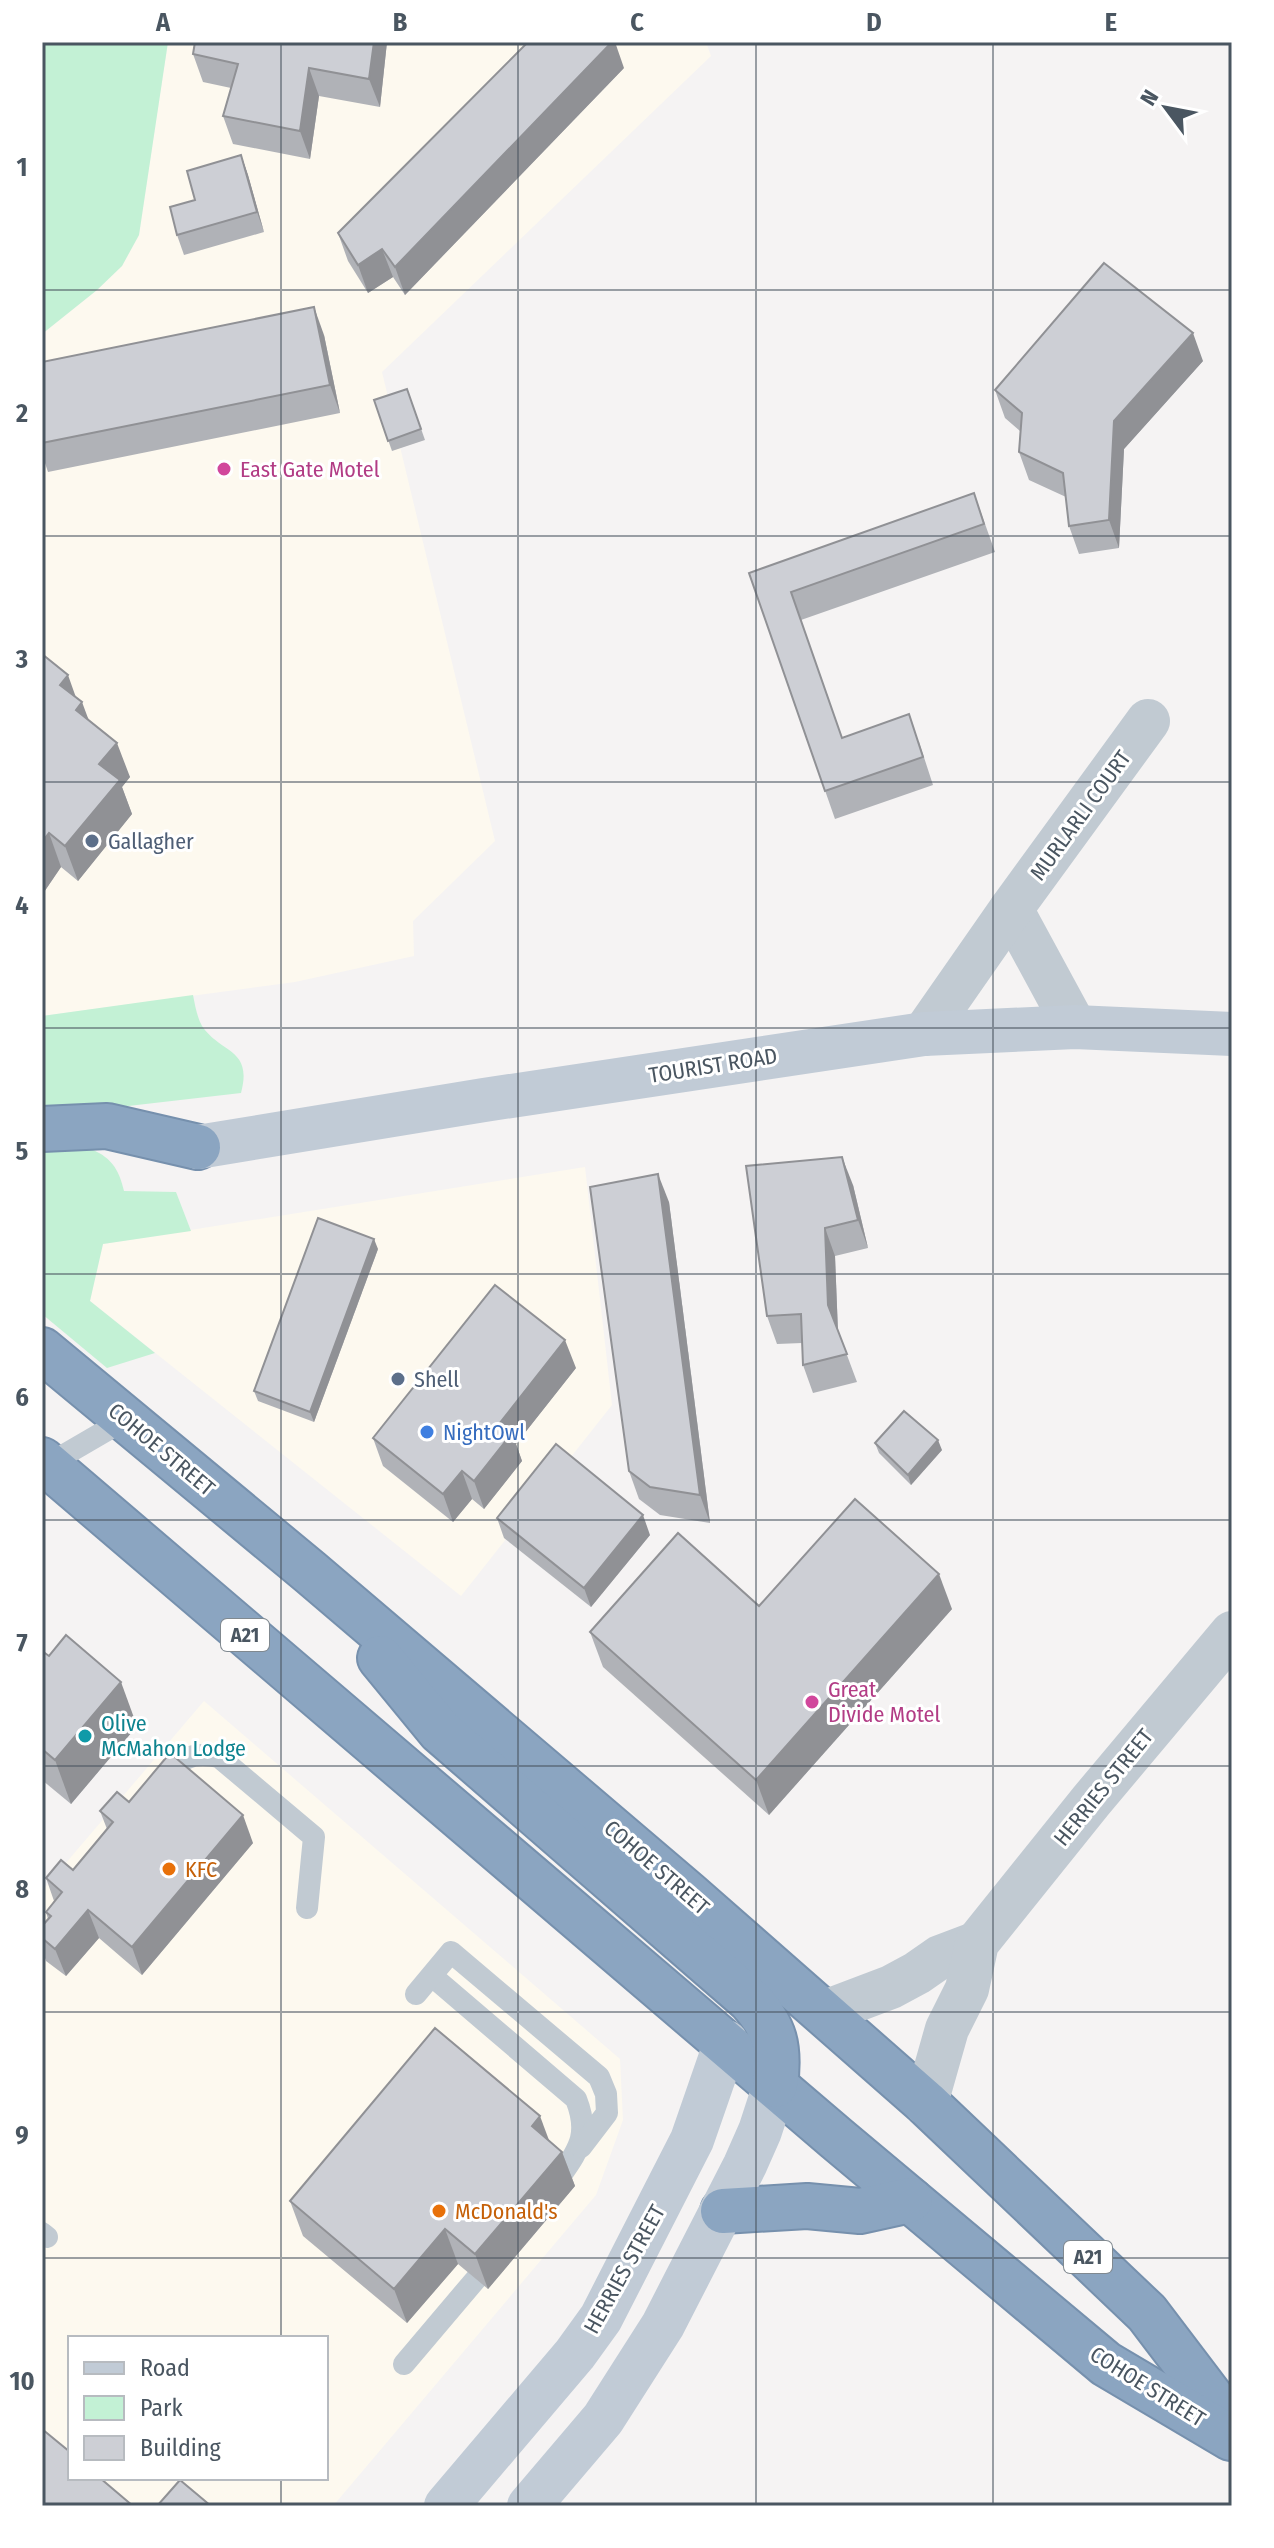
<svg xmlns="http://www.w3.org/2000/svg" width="1274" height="2548" viewBox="0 0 1274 2548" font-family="'Fira Sans Condensed',sans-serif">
	<rect width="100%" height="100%" fill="#f5f3f3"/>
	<!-- commercial -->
	<g fill="#fdf9ef" fill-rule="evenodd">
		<path d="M 168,42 L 706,42 L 711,56 L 382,372 L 495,841 L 413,921 L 414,956 L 295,982 L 42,1016 L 42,334 L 97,290 L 122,266 L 139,235 Z"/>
		<path d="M 585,1167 L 612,1405 L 461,1596 L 90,1301 L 103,1244 Z"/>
		<path d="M 204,1701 L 620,2059 L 623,2120 L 596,2195 L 333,2506 L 42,2506 L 42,1891 ZM 70,2338 L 326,2338 L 326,2478 L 70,2478 Z"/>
	</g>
	<!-- green -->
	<g fill="#c3f1d5">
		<path d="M 42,42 L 168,42 L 139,235 L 122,266 L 97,290 L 42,334 Z"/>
		<path d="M 193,995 C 195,1005 197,1017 202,1026 C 221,1054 253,1048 241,1093 L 111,1108 L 42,1111 L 42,1016 Z"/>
		<path d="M 88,1148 C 110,1156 119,1168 124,1191 L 176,1192 L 191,1231 L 103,1244 L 90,1301 L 155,1353 L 107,1368 L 42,1314 L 42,1150 Z"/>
	</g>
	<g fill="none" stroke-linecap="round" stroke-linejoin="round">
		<!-- highway casing -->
		<g stroke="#7690ad" stroke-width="48">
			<g id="highway">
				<path d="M 42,1129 L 107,1126 L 198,1147"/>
				<path d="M 42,1350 L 310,1572 L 688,1894 L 926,2103 L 1147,2313 L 1232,2425"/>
				<path d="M 42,1460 L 836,2138 L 1106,2364 L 1231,2438"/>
				<path d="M 380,1658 L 440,1731 L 750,2000 C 775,2028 780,2047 775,2085"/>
				<path d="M 723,2211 L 807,2206 L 860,2211 L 910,2200"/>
			</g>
		</g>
		<!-- lane -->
		<g stroke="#c1cad2" stroke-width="22">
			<path d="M 47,1465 L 126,1419"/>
			<path d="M 161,1784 C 180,1761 187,1750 219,1757 L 314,1837 L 307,1908"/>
			<path d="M 432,1976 L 576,2099 C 589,2132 581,2147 561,2175"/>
			<path d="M 416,1994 L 451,1952 L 599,2077 L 606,2094 L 607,2113 L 581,2147"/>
			<path d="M 42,2233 L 47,2237"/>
			<path d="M 404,2364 L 476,2279"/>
		</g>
		<!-- street -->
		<g stroke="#c1cad2" stroke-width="44">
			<path d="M 1011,909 L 1075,1027"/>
			<path d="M 924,1034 L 1011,909 L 1148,721"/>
			<path d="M 825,2012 L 891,1987 L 917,1973 L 940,1957 L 977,1943"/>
			<path d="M 926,2103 L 947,2029 L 967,1989 L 977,1943 L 1091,1801 L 1232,1633"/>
		</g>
		<!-- secondary -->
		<g stroke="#c1cbd6" stroke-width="44">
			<path d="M 198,1147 L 484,1100 L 924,1034 L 1075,1027 L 1232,1034"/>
			<path d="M 446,2506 L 575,2354 L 601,2318 L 692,2140 L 726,2042"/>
			<path d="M 529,2506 L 603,2419 L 663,2325 L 745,2165 L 760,2131 L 775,2085"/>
		</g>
		<!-- highway -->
		<use href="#highway" stroke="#8ba5c1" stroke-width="44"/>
	</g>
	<!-- wall -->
	<g fill="#b0b2b7">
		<path d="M 195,42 L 387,42 L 380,107 L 319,96 L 310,159 L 233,144 L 223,116 L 231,88 L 203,82 L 193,54 Z"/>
		<path d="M 624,68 L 405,295 L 393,277 L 368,293 L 348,261 L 338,233 Z"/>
		<path d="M 241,155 L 248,175 L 264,232 L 184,255 L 177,235 L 195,200 Z"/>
		<path d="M 324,335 L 340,413 L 48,472 L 42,454 L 42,362 Z"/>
		<path d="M 1203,361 L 1124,449 L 1119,548 L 1079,554 L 1069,526 L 1066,497 L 1029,480 L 1019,452 L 1020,431 L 1005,418 L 995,390 Z"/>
		<path d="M 407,389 L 425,440 L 392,451 L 374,400 Z"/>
		<path d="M 974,493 L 995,552 L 801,620 L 842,738 L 919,742 L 933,785 L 835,819 L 749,573 Z"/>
		<path d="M 42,654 L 76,698 L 89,720 L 130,777 L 122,787 L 132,814 L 78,881 L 61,867 L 42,895 Z"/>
		<path d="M 853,1185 L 868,1248 L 835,1256 L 838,1331 L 857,1382 L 813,1393 L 803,1365 L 802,1343 L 777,1344 L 767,1316 Z"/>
		<path d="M 669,1202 L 710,1523 L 660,1515 L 639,1499 L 629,1471 Z"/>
		<path d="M 378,1249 L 314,1422 L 258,1401 L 254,1391 Z"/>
		<path d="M 576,1368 L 516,1444 L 522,1461 L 484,1509 L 472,1499 L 453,1522 L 383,1466 L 373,1438 Z"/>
		<path d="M 875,1443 L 942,1450 L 911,1485 L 879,1453 Z"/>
		<path d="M 497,1518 L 650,1535 L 591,1607 L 504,1538 Z"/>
		<path d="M 759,1606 L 952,1609 L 769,1815 L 603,1667 L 590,1632 Z"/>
		<path d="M 42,1651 L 137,1726 L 71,1804 L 42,1780 Z"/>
		<path d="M 129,1802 L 253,1843 L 142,1975 L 99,1938 L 66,1976 L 46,1961 L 42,1949 L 42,1926 L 48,1919 L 46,1912 L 54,1901 L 46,1878 L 73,1870 L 107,1829 L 100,1811 Z"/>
		<path d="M 549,2140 L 562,2152 L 575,2186 L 488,2289 L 458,2264 L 407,2323 L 303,2236 L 290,2201 Z"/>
	</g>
	<!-- shaded-wall -->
	<g fill="#909195">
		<path d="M 374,42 L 387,42 L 380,107 L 369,79 Z"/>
		<path d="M 612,42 L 615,42 L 624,68 L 405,295 L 395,267 Z"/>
		<path d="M 309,68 L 319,96 L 310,159 L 300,131 Z"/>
		<path d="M 241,155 L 248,175 L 264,232 L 257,212 Z"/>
		<path d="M 382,249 L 393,277 L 368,293 L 358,265 Z"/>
		<path d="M 314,307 L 324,335 L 340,413 L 330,385 Z"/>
		<path d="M 1193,333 L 1203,361 L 1124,449 L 1119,548 L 1109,520 L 1114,421 Z"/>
		<path d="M 68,675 L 79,706 L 82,702 L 95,737 L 60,685 Z"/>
		<path d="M 117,743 L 130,777 L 122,787 L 132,814 L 78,881 L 65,846 L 99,764 Z"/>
		<path d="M 49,833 L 61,867 L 42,895 L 42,842 Z"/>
		<path d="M 842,1157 L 853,1185 L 868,1248 L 858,1220 Z"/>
		<path d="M 658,1174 L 669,1202 L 710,1523 L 700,1495 Z"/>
		<path d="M 825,1228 L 835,1256 L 838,1333 L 828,1305 Z"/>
		<path d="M 374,1239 L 378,1249 L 314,1422 L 310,1412 Z"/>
		<path d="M 565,1340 L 576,1368 L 516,1444 L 522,1461 L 484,1509 L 474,1481 L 499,1424 Z"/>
		<path d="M 938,1440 L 942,1450 L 911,1485 L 908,1475 Z"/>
		<path d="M 462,1471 L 472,1499 L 453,1522 L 443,1494 Z"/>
		<path d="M 643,1515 L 650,1535 L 591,1607 L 584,1588 Z"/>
		<path d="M 939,1574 L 952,1609 L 769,1815 L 756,1780 Z"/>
		<path d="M 121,1682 L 137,1726 L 71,1804 L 55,1760 Z"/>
		<path d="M 243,1815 L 253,1843 L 142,1975 L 132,1947 Z"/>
		<path d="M 88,1910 L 99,1938 L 66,1976 L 55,1949 Z"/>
		<path d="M 540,2116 L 553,2151 L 532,2126 Z"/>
		<path d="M 562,2152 L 575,2186 L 488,2289 L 475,2254 Z"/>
		<path d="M 445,2229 L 458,2264 L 407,2323 L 394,2289 Z"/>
	</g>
	<!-- building -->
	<g fill="#cdcfd5" stroke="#909195" stroke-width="2">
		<path d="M 195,42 L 374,42 L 369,79 L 309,68 L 300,131 L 223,116 L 238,64 L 193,54 Z"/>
		<path d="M 528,42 L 612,42 L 395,267 L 382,249 L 358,265 L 338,233 Z"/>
		<path d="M 241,155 L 257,212 L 177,235 L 170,207 L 195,200 L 187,171 Z"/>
		<path d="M 1104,263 L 1193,333 L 1114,421 L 1109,520 L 1069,526 L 1063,473 L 1019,452 L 1022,413 L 995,390 Z"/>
		<path d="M 314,307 L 330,385 L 42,443 L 42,362 Z"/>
		<path d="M 407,389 L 421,429 L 388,441 L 374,400 Z"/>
		<path d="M 974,493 L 984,524 L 791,592 L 842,738 L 909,714 L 923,757 L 825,791 L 749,573 Z"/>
		<path d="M 42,654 L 68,675 L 60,685 L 82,702 L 76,710 L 117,743 L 99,764 L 120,780 L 65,846 L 49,833 L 42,842 Z"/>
		<path d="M 842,1157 L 858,1220 L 825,1228 L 828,1305 L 847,1354 L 803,1365 L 801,1314 L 767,1316 L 746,1166 Z"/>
		<path d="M 658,1174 L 700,1495 L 650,1487 L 629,1471 L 590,1187 Z"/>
		<path d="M 318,1218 L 374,1239 L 310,1412 L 254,1391 Z"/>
		<path d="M 495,1285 L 565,1340 L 499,1424 L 512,1433 L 474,1481 L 462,1471 L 443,1494 L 373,1438 Z"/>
		<path d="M 904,1411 L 938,1440 L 908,1475 L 875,1443 Z"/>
		<path d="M 556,1444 L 643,1515 L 584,1588 L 497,1518 Z"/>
		<path d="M 855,1499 L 939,1574 L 756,1780 L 590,1632 L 678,1533 L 759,1606 Z"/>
		<path d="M 66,1635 L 121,1682 L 55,1760 L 42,1749 L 42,1651 L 49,1656 Z"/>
		<path d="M 170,1753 L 243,1815 L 132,1947 L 88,1910 L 55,1949 L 42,1938 L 42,1926 L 51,1916 L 46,1912 L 62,1892 L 46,1878 L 61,1860 L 73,1870 L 113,1822 L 100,1811 L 117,1792 L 129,1802 Z"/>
		<path d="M 435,2028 L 540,2116 L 532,2126 L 562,2152 L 475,2254 L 445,2229 L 394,2289 L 290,2201 Z"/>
		<path d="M 42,2429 L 70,2452 L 70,2478 L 100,2478 L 133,2506 L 42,2506 Z"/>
		<path d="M 180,2480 L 211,2506 L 157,2506 Z"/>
	</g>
	<!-- grid -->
	<path fill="none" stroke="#4a5661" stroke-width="2" stroke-opacity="0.55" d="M 281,42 L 281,2338M 518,42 L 518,2506M 756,42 L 756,2506M 993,42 L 993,2506M 42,290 L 1232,290M 42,536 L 1232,536M 42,782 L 1232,782M 42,1028 L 1232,1028M 42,1274 L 1232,1274M 42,1520 L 1232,1520M 42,1766 L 1232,1766M 42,2012 L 1232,2012M 42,2258 L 1232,2258M 281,2478 L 281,2506"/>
	<!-- markers -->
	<g fill="#d1479c" stroke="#fff" stroke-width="3">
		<circle cx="224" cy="469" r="8"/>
		<circle cx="812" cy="1702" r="8"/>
	</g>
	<g fill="#5c6f8a" stroke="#fff" stroke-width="3">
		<circle cx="92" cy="841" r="8"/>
		<circle cx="398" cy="1379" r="8"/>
	</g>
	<circle fill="#3f7fe0" stroke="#fff" stroke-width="3" cx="427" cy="1432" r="8"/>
	<circle fill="#0f9aa8" stroke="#fff" stroke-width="3" cx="85" cy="1736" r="8"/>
	<g fill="#e8710a" stroke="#fff" stroke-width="3">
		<circle cx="169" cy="1869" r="8"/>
		<circle cx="439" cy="2211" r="8"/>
	</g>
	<g text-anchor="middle" stroke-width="6" stroke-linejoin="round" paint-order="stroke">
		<!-- shield labels -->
		<g fill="#fff" stroke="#808990" stroke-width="2">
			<rect x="221" y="1619" width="48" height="32" rx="6"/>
			<rect x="1064" y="2241" width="48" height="32" rx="6"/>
		</g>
		<g font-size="20" font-weight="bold" fill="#4a5661">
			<text x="245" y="1642">A21</text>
			<text x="1088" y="2264">A21</text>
		</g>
		<!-- hotel labels -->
		<g font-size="22" fill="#b23c85" stroke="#fff" text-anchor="start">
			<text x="240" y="477">East Gate Motel</text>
			<text x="828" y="1697">Great<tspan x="828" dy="25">Divide Motel</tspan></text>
		</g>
		<!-- street labels -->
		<g font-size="22" fill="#4a5661" stroke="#fff">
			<text transform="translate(1080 815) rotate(-54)" y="8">MURLARLI COURT</text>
			<text transform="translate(713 1065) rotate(-9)" y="8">TOURIST ROAD</text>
			<text transform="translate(162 1449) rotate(40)" y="8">COHOE STREET</text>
			<text transform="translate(1103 1787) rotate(-51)" y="8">HERRIES STREET</text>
			<text transform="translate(657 1867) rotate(41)" y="8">COHOE STREET</text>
			<text transform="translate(624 2269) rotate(-61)" y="8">HERRIES STREET</text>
			<text transform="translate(1148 2386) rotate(32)" y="8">COHOE STREET</text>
		</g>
		<!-- service labels -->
		<g font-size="22" fill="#4e5e75" stroke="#fff" text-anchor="start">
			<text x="108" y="849">Gallagher</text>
			<text x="414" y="1387">Shell</text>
		</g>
		<!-- shop labels -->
		<g font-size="22" fill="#366cbe" stroke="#fff" text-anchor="start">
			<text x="443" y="1440">NightOwl</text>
		</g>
		<!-- culture labels -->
		<g font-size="22" fill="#0d838f" stroke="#fff" text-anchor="start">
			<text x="101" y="1731">Olive<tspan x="101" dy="25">McMahon Lodge</tspan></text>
		</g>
		<!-- food labels -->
		<g font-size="22" fill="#c56008" stroke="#fff" text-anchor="start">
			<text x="185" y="1877">KFC</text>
			<text x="455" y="2219">McDonald's</text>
		</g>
	</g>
	<!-- border -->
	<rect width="1274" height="2548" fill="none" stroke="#ffffff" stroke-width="88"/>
	<!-- legend -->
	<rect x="68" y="2336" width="260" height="144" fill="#ffffff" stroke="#b7bbc0" stroke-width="2"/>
	<rect x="84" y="2362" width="40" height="12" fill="#c1cbd6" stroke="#b7bbc0" stroke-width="2"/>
	<text x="140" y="2376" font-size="24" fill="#4a5661">Road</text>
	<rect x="84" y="2396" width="40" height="24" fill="#c3f1d5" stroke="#b7bbc0" stroke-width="2"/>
	<text x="140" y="2416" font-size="24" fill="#4a5661">Park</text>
	<rect x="84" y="2436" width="40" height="24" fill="#cdcfd5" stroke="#b7bbc0" stroke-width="2"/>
	<text x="140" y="2456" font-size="24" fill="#4a5661">Building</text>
	<!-- north arrow -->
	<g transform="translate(1166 108) rotate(302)" stroke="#ffffff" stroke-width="6" paint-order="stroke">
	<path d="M0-6L14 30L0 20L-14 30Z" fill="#4a5661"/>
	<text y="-12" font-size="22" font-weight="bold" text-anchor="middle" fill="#4a5661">N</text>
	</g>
	<rect x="44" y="44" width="1186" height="2460" fill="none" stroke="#4a5661" stroke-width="3"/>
	<g font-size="26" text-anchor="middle" font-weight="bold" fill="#4a5661">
		<text x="163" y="31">A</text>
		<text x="400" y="31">B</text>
		<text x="637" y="31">C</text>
		<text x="874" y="31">D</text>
		<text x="1111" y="31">E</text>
		<text x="22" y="176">1</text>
		<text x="22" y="422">2</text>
		<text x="22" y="668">3</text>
		<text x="22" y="914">4</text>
		<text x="22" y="1160">5</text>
		<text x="22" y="1406">6</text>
		<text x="22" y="1652">7</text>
		<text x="22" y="1898">8</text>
		<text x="22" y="2144">9</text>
		<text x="22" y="2390">10</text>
	</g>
</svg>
